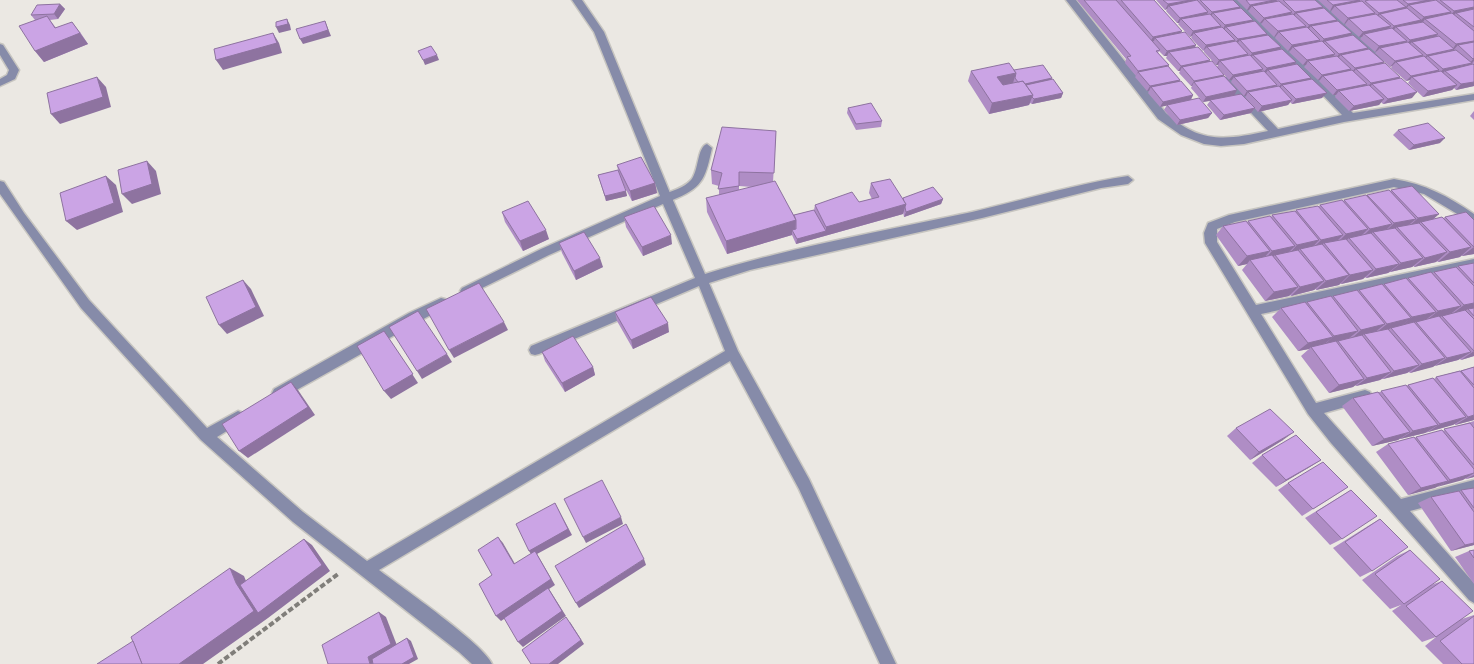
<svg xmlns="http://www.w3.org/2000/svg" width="1474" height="664" viewBox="0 0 1474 664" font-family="'PT Sans',sans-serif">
	<rect width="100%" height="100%" fill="#ebe8e3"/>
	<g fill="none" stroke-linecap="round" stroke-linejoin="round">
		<!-- service casing -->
		<g stroke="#c7c5c0" stroke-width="3">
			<g id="service">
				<path d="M 0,44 L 3,45 L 19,70 L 15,79 L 0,86 L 0,79 L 7,75 L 9,70 L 0,55 Z"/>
				<path d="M 707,144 L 712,148 C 706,175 704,187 677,198 C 672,200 668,203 662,201 L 660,198 L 662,195 C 672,191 684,188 691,180 C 699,171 697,147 707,144 Z"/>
			</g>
		</g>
		<!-- minor casing -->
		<g stroke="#c7c5c0" stroke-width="3">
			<g id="minor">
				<path d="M 572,0 L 582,0 L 604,32 L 672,198 L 705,274 C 792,247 883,231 972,212 C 1024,200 1075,184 1128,176 L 1133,180 L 1128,184 L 1101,188 L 982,218 L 750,270 L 709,283 L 738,351 L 809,479 L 896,664 L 880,664 L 799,489 L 730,361 L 379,570 C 401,587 484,644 492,664 L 472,664 L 459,652 L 293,522 L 201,440 L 81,308 L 0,194 L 0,181 L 4,182 L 24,213 L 89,300 L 207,428 L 238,411 L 243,413 L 245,417 L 243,421 L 217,437 L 303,512 L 367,561 L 725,351 L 699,286 L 539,354 L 535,355 L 531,354 L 529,350 L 531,346 L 695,278 L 663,204 L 549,255 L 470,294 L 462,294 L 460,291 L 462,288 L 541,249 L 660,196 L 594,32 Z"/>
				<path d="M 1066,0 L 1076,0 L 1166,113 C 1200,144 1226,140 1268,131 L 1221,81 L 1221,77 L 1229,77 L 1278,129 L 1342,115 L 1231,0 L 1241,0 L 1353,113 L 1474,94 L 1474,100 L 1344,122 L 1244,144 L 1221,146 L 1204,144 L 1181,135 L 1158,119 Z"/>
				<path d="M 1311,0 L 1321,0 L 1384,58 L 1384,62 L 1378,62 Z"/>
				<path d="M 1394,179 C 1425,184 1448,196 1474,214 L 1474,224 L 1424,194 L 1394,187 L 1235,222 L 1217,229 L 1217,242 L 1256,305 L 1474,259 L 1474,269 L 1261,314 L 1316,403 L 1365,390 L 1370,392 L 1372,396 L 1370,400 L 1324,413 L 1401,499 L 1474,480 L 1474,494 L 1410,511 L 1474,583 L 1474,603 L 1469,600 L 1331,443 L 1308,414 L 1205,243 L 1204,233 L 1208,223 L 1229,215 Z"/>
				<path d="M 441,298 L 445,299 L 447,303 L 445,307 L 284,397 L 279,399 L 274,397 L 272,393 L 274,389 L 409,313 Z"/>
			</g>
		</g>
		<!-- path -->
		<path stroke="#807e7a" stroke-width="4" stroke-dasharray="5.5 2.5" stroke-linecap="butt" d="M 218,664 L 338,574"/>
		<!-- service -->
		<use href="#service" fill="#868ba9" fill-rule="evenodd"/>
		<!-- minor -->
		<use href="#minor" fill="#868ba9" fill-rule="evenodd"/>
	</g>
	<!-- wall -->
	<g fill="#af8dc5" fill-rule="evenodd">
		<path d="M 1077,0 L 1154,0 L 1181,33 L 1196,45 L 1195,47 L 1223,77 L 1234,95 L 1255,108 L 1251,113 L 1220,120 L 1207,105 L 1210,101 L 1203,102 L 1191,88 L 1192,86 L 1191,86 L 1179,73 L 1180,71 L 1178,71 L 1166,58 L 1167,56 L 1164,56 L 1159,51 L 1158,53 L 1168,66 L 1180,80 L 1179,81 L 1193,95 L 1191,100 L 1212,113 L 1208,118 L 1177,125 L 1164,110 L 1167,105 L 1160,107 L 1148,93 L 1149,91 L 1147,91 L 1135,77 L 1136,76 L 1125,63 L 1126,59 Z"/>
		<path d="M 1156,0 L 1233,0 L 1239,8 L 1253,20 L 1252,22 L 1267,34 L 1266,35 L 1294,65 L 1310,79 L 1322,98 L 1292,104 L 1290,102 L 1288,105 L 1258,112 L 1245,97 L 1246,96 L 1244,96 L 1231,82 L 1232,80 L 1229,80 L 1217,67 L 1218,65 L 1216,65 L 1204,52 L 1204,50 L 1203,51 L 1191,38 L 1192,36 L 1190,37 L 1178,24 L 1179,23 L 1177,23 L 1166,11 L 1167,9 L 1165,10 Z"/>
		<path d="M 1237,0 L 1315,0 L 1323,7 L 1322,8 L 1350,35 L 1368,48 L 1366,50 L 1384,62 L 1382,64 L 1400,77 L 1399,79 L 1412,98 L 1383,104 L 1381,102 L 1379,105 L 1349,111 L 1335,97 L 1336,95 L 1333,95 L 1319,81 L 1320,80 L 1318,80 L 1304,67 L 1306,65 L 1303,65 L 1289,52 L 1291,50 L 1288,51 L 1275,38 L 1276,36 L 1274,37 L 1261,24 L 1262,23 L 1260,23 L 1248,11 L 1249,10 L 1247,10 Z"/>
		<path d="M 1318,0 L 1473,0 L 1474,1 L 1474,86 L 1456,90 L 1454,88 L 1452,90 L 1423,97 L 1408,83 L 1410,80 L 1406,81 L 1391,68 L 1392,66 L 1390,67 L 1375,53 L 1377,51 L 1375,52 L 1360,39 L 1362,37 L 1359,37 L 1345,25 L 1346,23 L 1344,24 L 1331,12 L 1332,10 L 1330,11 Z"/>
		<path d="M 60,4 L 65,9 L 58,19 L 50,20 L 56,28 L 80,32 L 88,44 L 44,62 L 35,51 L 35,20 L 31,15 Z"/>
		<path d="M 1014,70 L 1052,79 L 1063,93 L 1061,98 L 1032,104 L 1030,103 L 1029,105 L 989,114 L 968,81 L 971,71 Z"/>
		<path d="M 848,108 L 882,121 L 881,127 L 856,130 L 847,113 Z"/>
		<path d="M 1474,111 L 1474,120 L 1470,116 Z"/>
		<path d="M 1398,130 L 1440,143 L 1409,150 L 1393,135 Z"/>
		<path d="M 776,131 L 773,182 L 794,215 L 814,210 L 815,205 L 859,202 L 872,199 L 869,193 L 871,183 L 903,200 L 903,198 L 943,199 L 941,204 L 904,217 L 903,212 L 903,214 L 796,244 L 792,235 L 727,254 L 707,212 L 706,198 L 719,195 L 719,186 L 712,184 L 711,170 ZM 739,186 L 752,187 L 739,190 Z"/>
		<path d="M 617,165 L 655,183 L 657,193 L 632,201 L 623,184 L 627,196 L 606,201 L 598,175 L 618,170 Z"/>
		<path d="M 1391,190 L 1439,214 L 1433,219 L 1443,218 L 1445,217 L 1474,220 L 1474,254 L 1462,256 L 1461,255 L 1460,257 L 1438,262 L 1437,261 L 1436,262 L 1414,267 L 1414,266 L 1412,267 L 1390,272 L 1388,273 L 1366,278 L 1365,277 L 1363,279 L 1341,284 L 1340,283 L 1339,285 L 1316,290 L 1316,289 L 1314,290 L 1291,296 L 1290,295 L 1289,296 L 1265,301 L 1242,270 L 1247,264 L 1238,266 L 1216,235 L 1223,226 L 1247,222 L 1248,221 L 1271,217 L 1272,215 L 1295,211 L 1296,210 L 1319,206 L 1320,205 L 1343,201 L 1344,200 L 1390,191 Z"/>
		<path d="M 502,212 L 549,239 L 523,251 L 505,222 Z"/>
		<path d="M 624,217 L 672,244 L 643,256 L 626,227 Z"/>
		<path d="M 559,243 L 603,267 L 576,280 L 562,253 Z"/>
		<path d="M 1474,263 L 1474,356 L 1461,360 L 1460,359 L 1458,360 L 1434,366 L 1410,373 L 1409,372 L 1407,373 L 1383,379 L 1382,379 L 1380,380 L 1356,386 L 1355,385 L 1353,387 L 1329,393 L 1301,356 L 1309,349 L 1298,351 L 1272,317 L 1281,308 L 1306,303 L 1307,302 L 1332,297 L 1333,296 L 1357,291 L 1359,290 L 1407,279 L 1408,278 L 1432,273 L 1434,272 Z"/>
		<path d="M 615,312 L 669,332 L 633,349 L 617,321 Z"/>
		<path d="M 542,352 L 593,367 L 595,375 L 565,392 L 545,361 Z"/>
		<path d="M 1474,367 L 1474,420 L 1455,425 L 1455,424 L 1425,433 L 1400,439 L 1400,438 L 1398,440 L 1372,446 L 1342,406 L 1353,398 L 1406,386 L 1408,385 L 1434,379 L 1436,377 Z"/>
		<path d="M 1474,421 L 1474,477 L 1466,479 L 1465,478 L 1408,495 L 1376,452 L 1388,444 L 1442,431 Z"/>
		<path d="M 1236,428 L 1283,440 L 1250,460 L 1227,436 Z"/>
		<path d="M 1262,455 L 1321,460 L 1276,487 L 1252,463 Z"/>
		<path d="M 1288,483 L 1348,487 L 1302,516 L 1278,490 Z"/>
		<path d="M 1474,488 L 1474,545 L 1451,551 L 1418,503 L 1431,497 L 1459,491 Z"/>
		<path d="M 1351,490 L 1342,539 L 1330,545 L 1305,518 Z"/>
		<path d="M 1380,519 L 1372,571 L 1360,577 L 1333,548 L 1368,526 Z"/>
		<path d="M 1410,550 L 1431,585 L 1442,581 L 1462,619 L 1474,615 L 1474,664 L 1443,664 L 1425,646 L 1436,637 L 1422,642 L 1392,611 L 1401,605 L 1390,609 L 1362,580 L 1397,556 Z"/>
		<path d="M 1474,550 L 1474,584 L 1455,557 L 1469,551 Z"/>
	</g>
	<!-- shaded-wall -->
	<g fill="#8e73a0">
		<path d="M 1191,0 L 1195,0 L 1193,5 L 1169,6 L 1167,9 L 1165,10 L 1168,4 Z"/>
		<path d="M 1274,0 L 1277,0 L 1274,5 L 1252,6 L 1249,10 L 1247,10 L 1250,5 Z"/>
		<path d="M 1360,0 L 1356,6 L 1335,6 L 1332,10 L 1330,11 L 1333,5 Z"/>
		<path d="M 1429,0 L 1434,0 L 1409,5 L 1406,9 L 1380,14 L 1377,18 L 1375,18 L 1379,13 L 1406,7 L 1408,4 Z"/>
		<path d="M 60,4 L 65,9 L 58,19 L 54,14 Z"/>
		<path d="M 1240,7 L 1237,12 L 1213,13 L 1211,17 L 1209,17 L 1212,12 Z"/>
		<path d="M 1323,7 L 1319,12 L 1296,13 L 1294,17 L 1292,17 L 1295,12 Z"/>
		<path d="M 1474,7 L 1474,12 L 1456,13 L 1453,16 L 1450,17 L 1454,11 Z"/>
		<path d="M 1208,12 L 1205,18 L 1181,19 L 1179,23 L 1177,23 L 1180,18 Z"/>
		<path d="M 1292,12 L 1288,18 L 1265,19 L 1262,23 L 1260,23 L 1264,18 Z"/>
		<path d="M 1451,12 L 1446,17 L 1425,19 L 1423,22 L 1396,27 L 1393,31 L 1390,31 L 1394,26 L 1421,20 L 1424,17 Z"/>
		<path d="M 1375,13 L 1371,18 L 1349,19 L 1346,23 L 1344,24 L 1348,18 Z"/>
		<path d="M 287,19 L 290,25 L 291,30 L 279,33 L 276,27 Z"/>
		<path d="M 1253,20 L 1250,25 L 1226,27 L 1224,30 L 1222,31 L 1225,25 Z"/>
		<path d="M 1337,20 L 1333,25 L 1311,26 L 1308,30 L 1306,31 L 1309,25 Z"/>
		<path d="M 325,21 L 331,36 L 303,44 L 300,39 Z"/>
		<path d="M 72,22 L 88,44 L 44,62 L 35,51 Z"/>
		<path d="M 1221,26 L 1218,31 L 1194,33 L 1192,36 L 1190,37 L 1193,31 Z"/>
		<path d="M 1306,26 L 1302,31 L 1279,32 L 1276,36 L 1274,37 L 1278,31 Z"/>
		<path d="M 1391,26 L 1386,32 L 1364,34 L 1362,37 L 1359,37 L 1363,32 Z"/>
		<path d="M 1182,31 L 1179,36 L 1155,38 L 1154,41 L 1150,42 L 1153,37 Z"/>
		<path d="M 273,33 L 279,43 L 282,53 L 223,70 L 216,60 Z"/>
		<path d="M 1352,33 L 1348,39 L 1325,41 L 1323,44 L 1320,44 L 1324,39 Z"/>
		<path d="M 1267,34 L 1264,39 L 1240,40 L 1237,44 L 1235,44 L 1238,39 Z"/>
		<path d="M 1438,34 L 1433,40 L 1412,42 L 1409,45 L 1406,45 L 1410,40 Z"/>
		<path d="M 1235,40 L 1232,45 L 1207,47 L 1203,51 L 1206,45 Z"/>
		<path d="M 1320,40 L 1316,45 L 1293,47 L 1291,50 L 1288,51 L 1292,45 Z"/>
		<path d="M 1407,41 L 1402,46 L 1380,48 L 1377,51 L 1375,52 L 1379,46 Z"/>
		<path d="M 1474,41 L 1474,45 L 1458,45 L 1450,54 L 1428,56 L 1424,60 L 1422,60 L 1427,55 L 1452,50 L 1456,44 Z"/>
		<path d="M 1196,45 L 1193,51 L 1169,52 L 1167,56 L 1164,56 L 1167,51 Z"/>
		<path d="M 1281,47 L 1278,53 L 1253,55 L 1251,58 L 1249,59 L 1252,53 Z"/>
		<path d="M 1368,48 L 1363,53 L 1341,55 L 1338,58 L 1335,59 L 1339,54 Z"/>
		<path d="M 1248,54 L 1245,59 L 1220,61 L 1218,65 L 1216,65 L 1219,60 Z"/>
		<path d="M 1335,54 L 1331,59 L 1308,61 L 1306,65 L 1303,65 L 1307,60 Z"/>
		<path d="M 437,55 L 439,60 L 425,65 L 423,60 Z"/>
		<path d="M 1423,55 L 1418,61 L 1396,62 L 1392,66 L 1390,67 L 1395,61 Z"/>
		<path d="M 1474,58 L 1474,61 L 1467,68 L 1445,71 L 1442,74 L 1439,74 L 1443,69 L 1469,64 Z"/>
		<path d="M 1210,60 L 1207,65 L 1182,67 L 1180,71 L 1178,71 L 1181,66 Z"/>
		<path d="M 1296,62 L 1292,68 L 1268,70 L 1266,73 L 1263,73 L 1267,68 Z"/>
		<path d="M 1384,62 L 1379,68 L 1356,69 L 1353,73 L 1351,74 L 1355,68 Z"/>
		<path d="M 1169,65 L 1166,70 L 1138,72 L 1136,76 L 1138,71 Z"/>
		<path d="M 1263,69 L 1259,74 L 1234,77 L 1232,80 L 1229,80 L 1233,75 Z"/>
		<path d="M 1351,69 L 1347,74 L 1323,76 L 1320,80 L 1318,80 L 1322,75 Z"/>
		<path d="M 1439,70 L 1435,75 L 1412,77 L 1410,80 L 1406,81 L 1411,76 Z"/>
		<path d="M 1016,73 L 1013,83 L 994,87 L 997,77 Z"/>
		<path d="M 1224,75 L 1221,80 L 1194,82 L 1192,86 L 1191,86 L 1194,81 Z"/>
		<path d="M 97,77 L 106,87 L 111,107 L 60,124 L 51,114 Z"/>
		<path d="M 1400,77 L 1396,82 L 1372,84 L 1370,88 L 1366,88 L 1371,83 Z"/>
		<path d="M 1052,78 L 1050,83 L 1025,88 L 1019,85 Z"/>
		<path d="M 1311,78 L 1307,83 L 1282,85 L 1280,89 L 1278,89 L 1281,84 Z"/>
		<path d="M 1180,80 L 1177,85 L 1151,87 L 1149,91 L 1147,91 L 1150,86 Z"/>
		<path d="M 1474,82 L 1474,86 L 1456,90 L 1461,84 Z"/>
		<path d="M 1367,84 L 1363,89 L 1339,91 L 1336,95 L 1333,95 L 1337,90 Z"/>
		<path d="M 1277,85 L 1273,90 L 1248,92 L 1246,96 L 1244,96 L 1247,91 Z"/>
		<path d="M 1457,85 L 1452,90 L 1423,97 L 1428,91 Z"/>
		<path d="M 1237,90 L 1234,96 L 1203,102 L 1206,97 Z"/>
		<path d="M 1417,92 L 1412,98 L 1383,104 L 1388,99 Z"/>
		<path d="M 1063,93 L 1061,98 L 1032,104 L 1034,99 Z"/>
		<path d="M 1327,93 L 1322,98 L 1292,104 L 1296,99 Z"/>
		<path d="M 1033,95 L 1029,105 L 989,114 L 992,103 Z"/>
		<path d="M 1193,95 L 1190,101 L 1160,107 L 1163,102 Z"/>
		<path d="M 1384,99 L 1379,105 L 1349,111 L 1354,106 Z"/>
		<path d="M 1292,100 L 1288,105 L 1258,112 L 1262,106 Z"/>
		<path d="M 1255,108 L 1251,113 L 1220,120 L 1224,115 Z"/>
		<path d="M 1212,113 L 1208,118 L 1177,125 L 1180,120 Z"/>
		<path d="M 1445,138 L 1440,143 L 1409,150 L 1414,145 Z"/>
		<path d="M 147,161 L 156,171 L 161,194 L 132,204 L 122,194 Z"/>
		<path d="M 106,176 L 116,185 L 123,212 L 77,230 L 66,221 Z"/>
		<path d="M 655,183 L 657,193 L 632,201 L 630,191 Z"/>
		<path d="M 626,191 L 627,196 L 606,201 L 605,196 Z"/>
		<path d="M 943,199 L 941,204 L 904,217 L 906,212 Z"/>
		<path d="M 906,204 L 903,214 L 796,244 L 797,239 L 826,231 L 826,227 Z"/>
		<path d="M 1439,214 L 1429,223 L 1421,222 L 1416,226 L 1407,228 L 1418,218 Z"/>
		<path d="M 1416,219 L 1405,228 L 1397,227 L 1393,231 L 1384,233 L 1394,223 Z"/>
		<path d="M 796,220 L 795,234 L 792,230 L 792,235 L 727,254 L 726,241 Z"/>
		<path d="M 1392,224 L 1382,234 L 1373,232 L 1369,236 L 1361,238 L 1370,229 Z"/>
		<path d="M 1368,229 L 1358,239 L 1349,238 L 1345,242 L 1336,244 L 1346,234 Z"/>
		<path d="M 546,230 L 549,239 L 523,251 L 520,241 Z"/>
		<path d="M 671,235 L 672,244 L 643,256 L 642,247 Z"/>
		<path d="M 1343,235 L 1334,244 L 1324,243 L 1320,247 L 1312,249 L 1321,240 Z"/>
		<path d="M 1319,240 L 1310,250 L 1300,249 L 1296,253 L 1288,255 L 1297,245 Z"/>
		<path d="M 1295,246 L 1286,255 L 1275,255 L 1271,259 L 1264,260 L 1272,251 Z"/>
		<path d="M 1471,247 L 1460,257 L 1438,262 L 1450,252 Z"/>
		<path d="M 1474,247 L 1474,254 L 1462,256 Z"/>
		<path d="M 1270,251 L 1261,261 L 1250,260 L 1247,264 L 1238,266 L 1247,256 Z"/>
		<path d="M 1447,252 L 1436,262 L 1414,267 L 1425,258 Z"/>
		<path d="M 600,258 L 603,267 L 576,280 L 574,271 Z"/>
		<path d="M 1423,258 L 1412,267 L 1390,272 L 1401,263 Z"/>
		<path d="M 1399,264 L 1388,273 L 1366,278 L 1376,269 Z"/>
		<path d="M 1373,270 L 1363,279 L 1341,284 L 1350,275 Z"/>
		<path d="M 1349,275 L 1339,285 L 1316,290 L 1326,281 Z"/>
		<path d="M 243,280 L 251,289 L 264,316 L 227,334 L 219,325 Z"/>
		<path d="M 1324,281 L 1314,290 L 1291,296 L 1300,287 Z"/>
		<path d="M 1298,287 L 1289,296 L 1265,301 L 1274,292 Z"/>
		<path d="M 1474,303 L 1474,309 L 1468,309 L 1465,311 L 1452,314 L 1464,305 Z"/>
		<path d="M 1461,306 L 1449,315 L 1442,316 L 1440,317 L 1427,320 L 1438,311 Z"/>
		<path d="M 1436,312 L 1424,321 L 1416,322 L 1414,323 L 1401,326 L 1412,317 Z"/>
		<path d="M 1411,318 L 1400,327 L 1391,328 L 1388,330 L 1377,332 L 1387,324 Z"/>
		<path d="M 504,322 L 508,330 L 454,358 L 449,350 Z"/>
		<path d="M 668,323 L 669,332 L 633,349 L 631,340 Z"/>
		<path d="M 1385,324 L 1374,333 L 1364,334 L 1362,336 L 1351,339 L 1361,330 Z"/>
		<path d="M 384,331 L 418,383 L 391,399 L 384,391 Z"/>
		<path d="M 1358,331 L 1348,339 L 1338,341 L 1337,342 L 1324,345 L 1334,336 Z"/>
		<path d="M 1333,337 L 1322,346 L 1311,347 L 1309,349 L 1298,351 L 1308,343 Z"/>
		<path d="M 1474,351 L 1474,356 L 1461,360 Z"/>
		<path d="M 1471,352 L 1458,360 L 1435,366 L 1447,358 Z"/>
		<path d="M 447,354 L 452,362 L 422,379 L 417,371 Z"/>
		<path d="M 1445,358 L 1433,367 L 1410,373 L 1422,364 Z"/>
		<path d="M 1419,365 L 1407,373 L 1383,379 L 1394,371 Z"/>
		<path d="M 593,367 L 595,375 L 565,392 L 562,383 Z"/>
		<path d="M 1391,372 L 1380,380 L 1356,386 L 1367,378 Z"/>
		<path d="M 1364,379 L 1353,387 L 1329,393 L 1339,385 Z"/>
		<path d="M 291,382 L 298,390 L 315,415 L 248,458 L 239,451 Z"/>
		<path d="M 1474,415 L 1474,420 L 1455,425 L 1468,417 Z"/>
		<path d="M 1466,417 L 1453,425 L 1428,432 L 1440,424 Z"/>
		<path d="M 1438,425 L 1425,433 L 1400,439 L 1413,431 Z"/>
		<path d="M 1294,432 L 1283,440 L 1250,460 L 1259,452 Z"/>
		<path d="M 1410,432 L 1398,440 L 1372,446 L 1384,439 Z"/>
		<path d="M 1321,460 L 1310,467 L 1276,487 L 1286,480 Z"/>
		<path d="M 1474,473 L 1463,480 L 1437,487 L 1450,480 Z"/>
		<path d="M 1474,475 L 1474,477 L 1466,479 Z"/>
		<path d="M 1448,481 L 1435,488 L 1408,495 L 1421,488 Z"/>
		<path d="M 555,503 L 572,535 L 537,554 L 555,585 L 549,589 L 566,616 L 523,647 L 518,642 L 549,589 L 501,621 L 496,616 L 533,557 L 529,551 Z"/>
		<path d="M 621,517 L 623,524 L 586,543 L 583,537 Z"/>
		<path d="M 498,537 L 503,543 L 518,569 L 514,564 Z"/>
		<path d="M 304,539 L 312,545 L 330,571 L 268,618 L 203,664 L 179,664 L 236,583 L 230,568 L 244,576 L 250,591 Z"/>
		<path d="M 1474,543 L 1474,545 L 1451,551 L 1465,545 Z"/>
		<path d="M 644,559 L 646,565 L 579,608 L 576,603 Z"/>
		<path d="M 379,612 L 386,617 L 398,648 L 376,664 L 370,664 L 368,657 Z"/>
		<path d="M 570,622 L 584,644 L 558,664 L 549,664 Z"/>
		<path d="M 407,638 L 411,641 L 418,659 L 409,664 L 402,664 Z"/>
	</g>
	<!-- building -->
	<g fill="#cba4e5" stroke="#8e73a0">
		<path d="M 1084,0 L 1116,0 L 1160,50 L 1156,51 L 1169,65 L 1138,71 L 1127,57 L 1131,56 Z"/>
		<path d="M 1121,0 L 1154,0 L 1182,31 L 1153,37 Z"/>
		<path d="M 1163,0 L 1191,0 L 1168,4 Z"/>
		<path d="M 1197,0 L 1208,12 L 1180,18 L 1169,6 Z"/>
		<path d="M 1200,0 L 1233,0 L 1240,7 L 1212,12 Z"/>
		<path d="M 1246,0 L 1274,0 L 1250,5 Z"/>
		<path d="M 1283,0 L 1315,0 L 1323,7 L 1295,12 Z"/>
		<path d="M 1327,0 L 1360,0 L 1333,5 Z"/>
		<path d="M 1369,0 L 1397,0 L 1406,7 L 1379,13 L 1365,1 Z"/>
		<path d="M 1403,0 L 1429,0 L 1408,4 Z"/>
		<path d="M 1436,0 L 1451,12 L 1424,17 L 1409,5 Z"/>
		<path d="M 1440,0 L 1473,0 L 1474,1 L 1474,7 L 1454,11 Z"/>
		<path d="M 1279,1 L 1292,12 L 1264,18 L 1252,6 Z"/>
		<path d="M 1362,1 L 1375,13 L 1348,18 L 1335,6 Z"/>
		<path d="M 60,4 L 54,14 L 31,15 L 37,5 Z"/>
		<path d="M 1241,8 L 1253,20 L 1225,25 L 1213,13 Z"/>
		<path d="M 1324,8 L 1337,20 L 1309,25 L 1296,13 Z"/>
		<path d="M 1407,8 L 1421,20 L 1394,26 L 1380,14 Z"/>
		<path d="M 1474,9 L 1474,27 L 1456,13 Z"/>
		<path d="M 1452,13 L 1474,31 L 1474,41 L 1456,44 L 1425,19 Z"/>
		<path d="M 1210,14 L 1221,26 L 1193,31 L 1181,19 Z"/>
		<path d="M 1293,14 L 1306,26 L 1278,31 L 1265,19 Z"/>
		<path d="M 1376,14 L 1391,26 L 1363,32 L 1349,19 Z"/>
		<path d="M 47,16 L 55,28 L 72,22 L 80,33 L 35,51 L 19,26 Z"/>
		<path d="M 287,19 L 288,24 L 276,27 L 276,22 Z"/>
		<path d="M 325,21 L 328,30 L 300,39 L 296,29 Z"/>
		<path d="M 1255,21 L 1267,34 L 1238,39 L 1226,27 Z"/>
		<path d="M 1338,21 L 1352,33 L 1324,39 L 1311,26 Z"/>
		<path d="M 1423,22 L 1438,34 L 1410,40 L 1396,27 Z"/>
		<path d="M 1222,27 L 1235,40 L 1206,45 L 1194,33 Z"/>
		<path d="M 1307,27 L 1320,40 L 1292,45 L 1279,32 Z"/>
		<path d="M 1392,28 L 1407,41 L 1379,46 L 1364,34 Z"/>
		<path d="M 1185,32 L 1196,45 L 1167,51 L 1155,38 Z"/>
		<path d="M 273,33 L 277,43 L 216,60 L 214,49 Z"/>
		<path d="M 1268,35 L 1281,47 L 1252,53 L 1240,40 Z"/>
		<path d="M 1353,35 L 1368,48 L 1339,54 L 1325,41 Z"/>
		<path d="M 1439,36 L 1454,49 L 1427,55 L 1412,42 Z"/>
		<path d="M 1236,41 L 1248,54 L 1219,60 L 1207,47 Z"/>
		<path d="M 1322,41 L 1335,54 L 1307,60 L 1293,47 Z"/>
		<path d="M 1408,42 L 1423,55 L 1395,61 L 1380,48 Z"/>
		<path d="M 1474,42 L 1474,58 L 1473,59 L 1458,45 Z"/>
		<path d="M 431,46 L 437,55 L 423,60 L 418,51 Z"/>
		<path d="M 1198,47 L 1210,60 L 1181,66 L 1169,52 Z"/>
		<path d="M 1282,49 L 1296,62 L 1267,68 L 1253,55 Z"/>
		<path d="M 1369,49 L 1384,62 L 1355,68 L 1341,55 Z"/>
		<path d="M 1456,50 L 1472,63 L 1443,69 L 1428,56 Z"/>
		<path d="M 1250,55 L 1263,69 L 1233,75 L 1220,61 Z"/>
		<path d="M 1337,56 L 1351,69 L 1322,75 L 1308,61 Z"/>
		<path d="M 1424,56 L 1439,70 L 1411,76 L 1396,62 Z"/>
		<path d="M 1212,61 L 1224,75 L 1194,81 L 1182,67 Z"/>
		<path d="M 1009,63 L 1016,73 L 997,77 L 1003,85 L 1023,81 L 1033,95 L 992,103 L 971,71 Z"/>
		<path d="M 1385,63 L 1400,77 L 1371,83 L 1356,69 Z"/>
		<path d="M 1297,64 L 1311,78 L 1281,84 L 1268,70 Z"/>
		<path d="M 1473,64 L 1474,65 L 1474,82 L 1461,84 L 1445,71 Z"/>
		<path d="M 1043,65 L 1052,78 L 1025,84 L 1023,81 L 1018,82 L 1015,78 L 1016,73 L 1014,70 Z"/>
		<path d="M 1168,66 L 1180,80 L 1150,86 L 1138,72 Z"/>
		<path d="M 1352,70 L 1367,84 L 1337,90 L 1323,76 Z"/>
		<path d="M 1264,71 L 1277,85 L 1247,91 L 1234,77 Z"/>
		<path d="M 1441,71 L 1457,85 L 1428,91 L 1412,77 Z"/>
		<path d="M 1224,76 L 1237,90 L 1206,97 L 1194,82 Z"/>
		<path d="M 97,77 L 103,97 L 51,114 L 47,93 Z"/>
		<path d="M 1401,78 L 1417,92 L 1388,99 L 1372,84 Z"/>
		<path d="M 1053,79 L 1063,93 L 1034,99 L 1032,97 L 1033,95 L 1026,85 Z"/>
		<path d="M 1312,79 L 1327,93 L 1296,99 L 1282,85 Z"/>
		<path d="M 1181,81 L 1193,95 L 1163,102 L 1151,87 Z"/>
		<path d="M 1369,85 L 1384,99 L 1354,106 L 1339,91 Z"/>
		<path d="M 1279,86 L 1292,100 L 1262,106 L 1248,92 Z"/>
		<path d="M 1241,94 L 1255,108 L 1224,115 L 1210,100 Z"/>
		<path d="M 1199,98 L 1212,113 L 1180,120 L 1167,105 Z"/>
		<path d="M 871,103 L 882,121 L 856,124 L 848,108 Z"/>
		<path d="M 1428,123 L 1445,138 L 1414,145 L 1398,130 Z"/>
		<path d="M 722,127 L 776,131 L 774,173 L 739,172 L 739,186 L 718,189 L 722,173 L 711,170 Z"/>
		<path d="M 641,157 L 655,183 L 630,191 L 617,165 Z"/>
		<path d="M 147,161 L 152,184 L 122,194 L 118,170 Z"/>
		<path d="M 618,170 L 626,191 L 605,196 L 598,175 Z"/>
		<path d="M 106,176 L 114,203 L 66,221 L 60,193 Z"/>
		<path d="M 890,179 L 906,204 L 826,227 L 815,205 L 852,192 L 859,202 L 879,197 L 871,183 Z"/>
		<path d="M 775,181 L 796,220 L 726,241 L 706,198 Z"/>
		<path d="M 1412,186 L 1439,214 L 1418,218 L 1391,190 Z"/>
		<path d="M 933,187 L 943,199 L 906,212 L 905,207 L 906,204 L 904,201 L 903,198 Z"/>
		<path d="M 1389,190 L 1416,219 L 1394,223 L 1367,195 Z"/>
		<path d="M 1366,195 L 1392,224 L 1370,229 L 1344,200 Z"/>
		<path d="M 1342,200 L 1368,229 L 1346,234 L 1320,205 Z"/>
		<path d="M 528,201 L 546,230 L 520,241 L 502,212 Z"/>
		<path d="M 654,206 L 671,235 L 642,247 L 624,217 Z"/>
		<path d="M 1318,206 L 1343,235 L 1321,240 L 1296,210 Z"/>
		<path d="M 814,210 L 826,231 L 797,239 L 792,230 L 796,229 L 796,220 L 794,215 Z"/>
		<path d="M 1295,211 L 1319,240 L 1297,245 L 1272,215 Z"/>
		<path d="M 1466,212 L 1474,220 L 1474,247 L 1445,217 Z"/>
		<path d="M 1270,216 L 1295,246 L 1272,251 L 1248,221 Z"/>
		<path d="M 1442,217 L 1471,247 L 1450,252 L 1421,222 Z"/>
		<path d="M 1246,221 L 1270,251 L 1247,256 L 1223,226 Z"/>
		<path d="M 1419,223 L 1447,252 L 1425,258 L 1397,227 Z"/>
		<path d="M 1395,228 L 1423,258 L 1401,263 L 1373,232 Z"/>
		<path d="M 584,232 L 600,258 L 574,271 L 559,243 Z"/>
		<path d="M 1371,233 L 1399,264 L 1376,269 L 1349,238 Z"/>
		<path d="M 1346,239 L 1373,270 L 1350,275 L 1324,243 Z"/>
		<path d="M 1322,244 L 1349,275 L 1326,281 L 1300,249 Z"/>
		<path d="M 1298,250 L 1324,281 L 1300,287 L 1275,255 Z"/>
		<path d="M 1272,255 L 1298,287 L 1274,292 L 1250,260 Z"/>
		<path d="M 1474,263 L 1474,283 L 1458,266 Z"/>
		<path d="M 1456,267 L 1474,286 L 1474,303 L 1464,305 L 1434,272 Z"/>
		<path d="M 1431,272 L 1461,306 L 1438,311 L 1408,278 Z"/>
		<path d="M 1406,278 L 1436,312 L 1412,317 L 1384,284 Z"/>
		<path d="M 243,280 L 256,307 L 219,325 L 206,297 Z"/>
		<path d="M 479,283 L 504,322 L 449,350 L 426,309 Z"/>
		<path d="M 1382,284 L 1411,318 L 1387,324 L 1359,290 Z"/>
		<path d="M 1357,290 L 1385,324 L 1361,330 L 1333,296 Z"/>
		<path d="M 1331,296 L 1358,331 L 1334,336 L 1307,302 Z"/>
		<path d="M 651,297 L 668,323 L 631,340 L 615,312 Z"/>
		<path d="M 1305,302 L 1333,337 L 1308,343 L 1281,308 Z"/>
		<path d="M 1474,308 L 1474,316 L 1468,309 Z"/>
		<path d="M 1465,310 L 1474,319 L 1474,351 L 1442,316 Z"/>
		<path d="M 418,311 L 447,354 L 417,371 L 389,327 Z"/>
		<path d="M 1439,316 L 1471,352 L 1447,358 L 1416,322 Z"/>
		<path d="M 1414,322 L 1445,358 L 1422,364 L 1391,328 Z"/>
		<path d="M 1388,329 L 1419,365 L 1394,371 L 1364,334 Z"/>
		<path d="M 384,331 L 413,374 L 384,391 L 357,346 Z"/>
		<path d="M 1362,335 L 1391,372 L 1367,378 L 1338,341 Z"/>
		<path d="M 573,336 L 593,367 L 562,383 L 542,352 Z"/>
		<path d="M 1336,341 L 1364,379 L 1339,385 L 1311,347 Z"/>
		<path d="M 1474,367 L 1474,385 L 1461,371 Z"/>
		<path d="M 1460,371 L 1474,388 L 1474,415 L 1468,417 L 1436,377 Z"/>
		<path d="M 1433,378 L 1466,417 L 1440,424 L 1408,385 Z"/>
		<path d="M 291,382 L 308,407 L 239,451 L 222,424 Z"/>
		<path d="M 1406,385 L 1438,425 L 1413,431 L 1381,391 Z"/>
		<path d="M 1378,392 L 1410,432 L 1384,439 L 1353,398 Z"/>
		<path d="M 1270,409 L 1294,432 L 1259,452 L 1236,428 Z"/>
		<path d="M 1470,423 L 1474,428 L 1474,465 L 1444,429 Z"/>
		<path d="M 1442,430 L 1474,469 L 1474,473 L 1450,480 L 1416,437 Z"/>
		<path d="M 1296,435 L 1321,460 L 1286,480 L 1262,455 Z"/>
		<path d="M 1414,437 L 1448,481 L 1421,488 L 1388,444 Z"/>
		<path d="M 1323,462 L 1348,487 L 1313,509 L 1288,483 Z"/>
		<path d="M 602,480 L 621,517 L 583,537 L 564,499 Z"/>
		<path d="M 1474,488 L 1474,508 L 1461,490 Z"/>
		<path d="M 1351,490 L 1377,516 L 1342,539 L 1316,512 Z"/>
		<path d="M 1459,491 L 1474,512 L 1474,543 L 1465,545 L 1431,497 Z"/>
		<path d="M 555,503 L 568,529 L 529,551 L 516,524 Z"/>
		<path d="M 1380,519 L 1408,547 L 1372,571 L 1345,542 Z"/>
		<path d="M 626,524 L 644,559 L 576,603 L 555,566 Z"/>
		<path d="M 498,537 L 514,564 L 535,551 L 551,579 L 496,616 L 479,584 L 492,575 L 478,550 Z"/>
		<path d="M 304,539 L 322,565 L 258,613 L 240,585 Z"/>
		<path d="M 1410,550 L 1440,579 L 1404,604 L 1375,574 Z"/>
		<path d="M 1474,550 L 1474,558 L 1469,551 Z"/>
		<path d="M 230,568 L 236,583 L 254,611 L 179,664 L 142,664 L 131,637 Z"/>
		<path d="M 1442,581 L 1473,611 L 1436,637 L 1406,606 Z"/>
		<path d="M 548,588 L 562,611 L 518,642 L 504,618 Z"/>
		<path d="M 379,612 L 391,644 L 368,657 L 370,664 L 328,664 L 322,645 Z"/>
		<path d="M 1474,616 L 1474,664 L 1462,664 L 1440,641 Z"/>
		<path d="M 566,617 L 581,640 L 549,664 L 531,664 L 522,650 Z"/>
		<path d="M 407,638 L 414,657 L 402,664 L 373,664 L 372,659 Z"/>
		<path d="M 133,641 L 142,664 L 97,664 Z"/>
	</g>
</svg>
